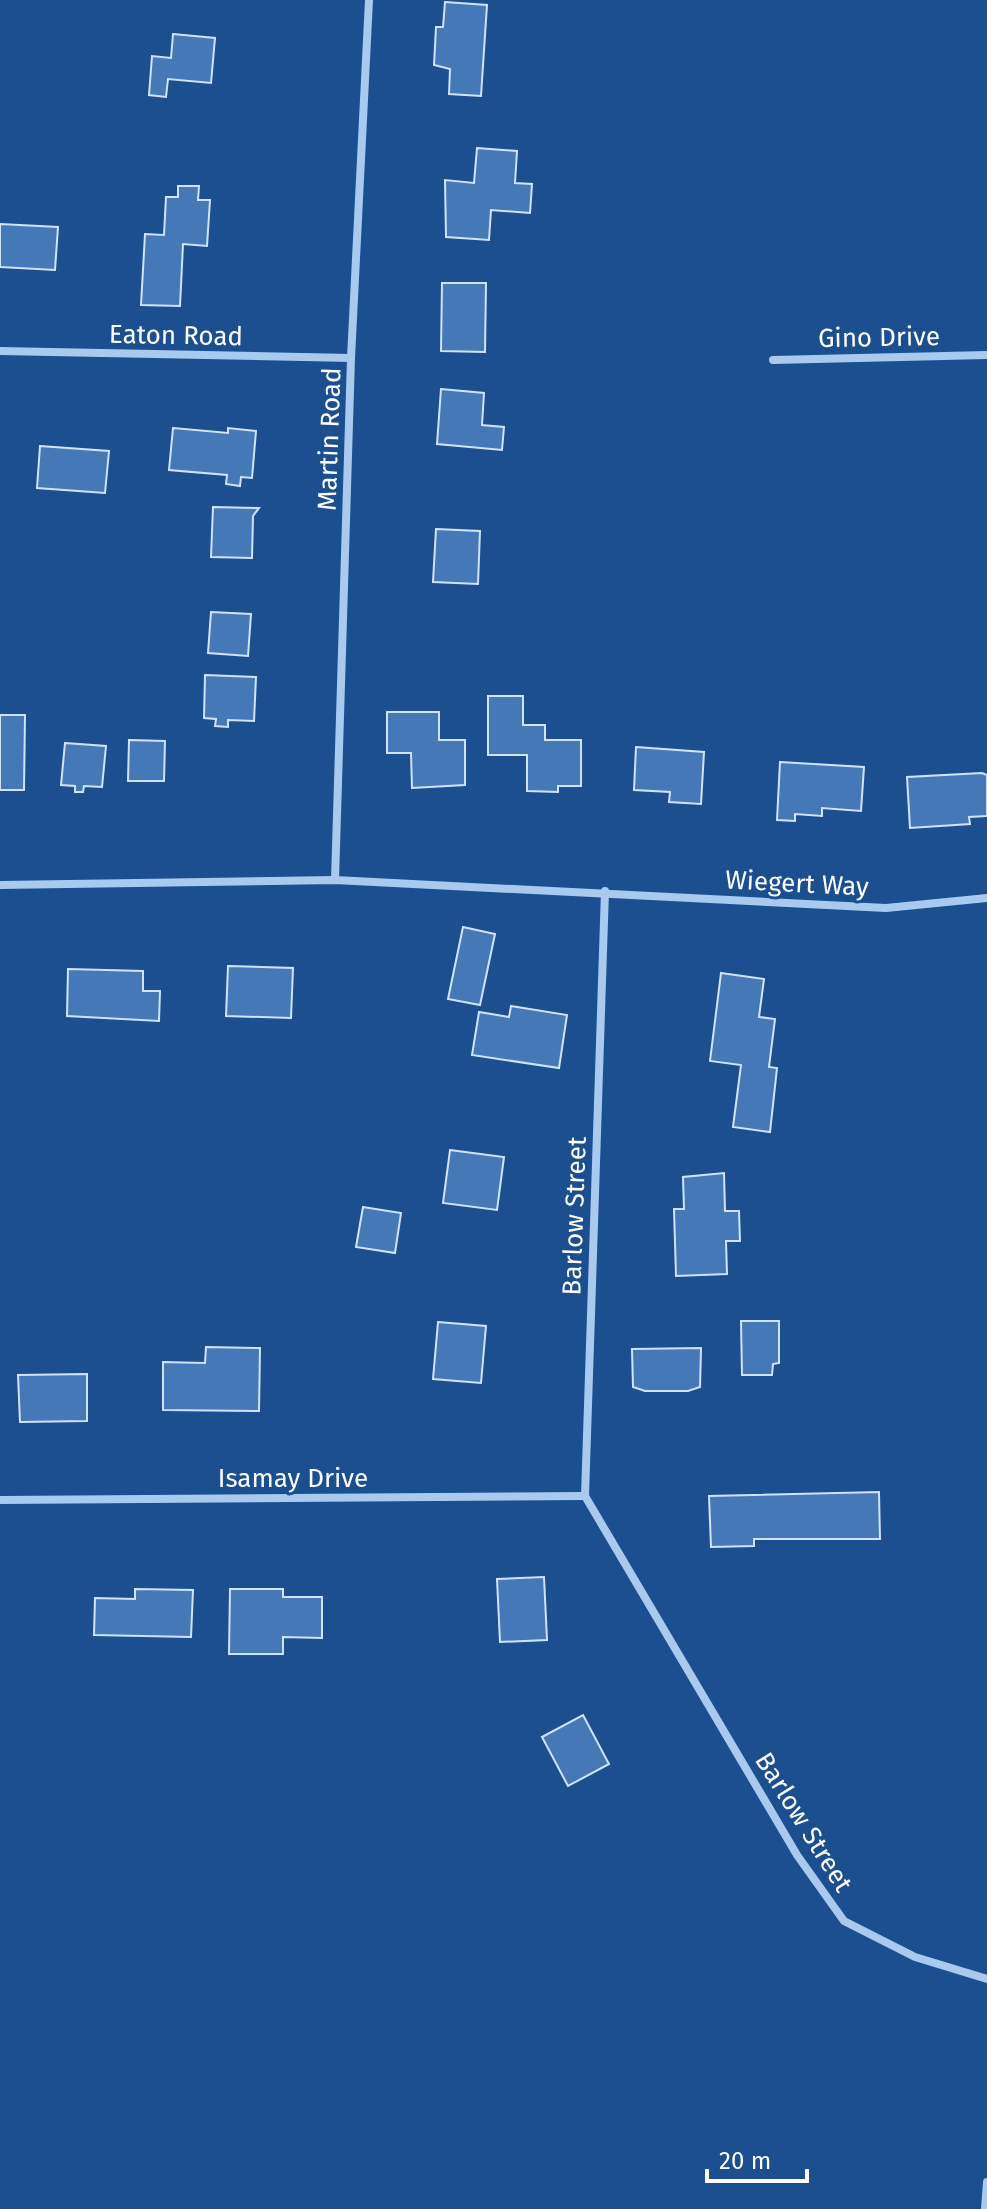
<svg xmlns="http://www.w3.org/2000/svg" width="987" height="2209" viewBox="0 0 987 2209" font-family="'Fira Sans',sans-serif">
	<rect width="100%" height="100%" fill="#1b4f8f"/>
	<!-- building -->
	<g fill="#4478b7" stroke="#cfe3fa" stroke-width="2">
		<path d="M 445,2 L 487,5 L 481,96 L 449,94 L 450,69 L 434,65 L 436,27 L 443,27 Z"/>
		<path d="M 173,34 L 215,38 L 211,83 L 168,79 L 166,97 L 149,95 L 152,56 L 171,58 Z"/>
		<path d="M 477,148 L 517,151 L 515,183 L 532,184 L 530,213 L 491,210 L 489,240 L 446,237 L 445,180 L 474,183 Z"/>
		<path d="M 178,186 L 199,186 L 198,200 L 210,200 L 207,246 L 183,244 L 180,306 L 141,305 L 145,234 L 164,235 L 166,197 L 178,197 Z"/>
		<path d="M 0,224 L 58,227 L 55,270 L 0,267 Z"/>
		<path d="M 442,283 L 486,283 L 485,352 L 441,351 Z"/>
		<path d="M 441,389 L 484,393 L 482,425 L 504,427 L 502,450 L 437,444 Z"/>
		<path d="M 173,428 L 228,433 L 228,428 L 256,431 L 252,478 L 241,477 L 240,486 L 226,484 L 227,475 L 169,470 Z"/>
		<path d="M 40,446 L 109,451 L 105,493 L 37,488 Z"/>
		<path d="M 213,507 L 259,508 L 253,516 L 252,558 L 211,557 Z"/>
		<path d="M 436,529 L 480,531 L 478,584 L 433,582 Z"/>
		<path d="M 211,612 L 251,614 L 248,656 L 208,653 Z"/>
		<path d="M 205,675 L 256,677 L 254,721 L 228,720 L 228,727 L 215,726 L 216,719 L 204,718 Z"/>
		<path d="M 488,696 L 523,696 L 523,725 L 545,725 L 545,740 L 581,740 L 581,786 L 558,786 L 558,792 L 527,791 L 527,755 L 488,755 Z"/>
		<path d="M 387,712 L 439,712 L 439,740 L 465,740 L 465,785 L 412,788 L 411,753 L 387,753 Z"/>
		<path d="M 0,715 L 25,715 L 24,790 L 0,790 Z"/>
		<path d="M 129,740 L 165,741 L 164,781 L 128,781 Z"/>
		<path d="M 65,743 L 106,746 L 102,787 L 84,786 L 83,792 L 75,792 L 75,786 L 61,785 Z"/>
		<path d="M 636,747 L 704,752 L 701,804 L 669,802 L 670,792 L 634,790 Z"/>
		<path d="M 780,762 L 864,767 L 861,811 L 822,808 L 822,816 L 795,814 L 795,821 L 777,820 Z"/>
		<path d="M 982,773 L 987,775 L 987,816 L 969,817 L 970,824 L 910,828 L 907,777 Z"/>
		<path d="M 463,927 L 495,934 L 480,1005 L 448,999 Z"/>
		<path d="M 228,966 L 293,968 L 291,1018 L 226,1016 Z"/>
		<path d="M 68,969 L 143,971 L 143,991 L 160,991 L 159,1021 L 67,1016 Z"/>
		<path d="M 721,973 L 764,979 L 759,1017 L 775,1019 L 769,1067 L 777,1068 L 770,1132 L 733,1127 L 741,1065 L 710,1061 Z"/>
		<path d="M 511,1006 L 567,1015 L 559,1068 L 472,1055 L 479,1012 L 509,1017 Z"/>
		<path d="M 450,1150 L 504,1157 L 497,1210 L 443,1203 Z"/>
		<path d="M 724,1173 L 725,1211 L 739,1211 L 740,1241 L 726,1241 L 727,1274 L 676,1276 L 674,1209 L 684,1209 L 683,1177 Z"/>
		<path d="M 363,1207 L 401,1213 L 395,1253 L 356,1247 Z"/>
		<path d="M 741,1321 L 779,1321 L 779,1363 L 773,1364 L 772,1375 L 742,1375 Z"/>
		<path d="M 438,1322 L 486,1326 L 481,1383 L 433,1379 Z"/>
		<path d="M 206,1347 L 260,1348 L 259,1411 L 163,1410 L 163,1362 L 205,1363 Z"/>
		<path d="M 701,1348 L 700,1387 L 688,1391 L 645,1391 L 633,1387 L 632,1349 Z"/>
		<path d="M 87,1374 L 87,1421 L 20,1422 L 18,1375 Z"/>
		<path d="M 879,1492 L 880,1539 L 754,1539 L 754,1546 L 711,1547 L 709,1496 Z"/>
		<path d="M 544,1577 L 547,1640 L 500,1642 L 497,1579 Z"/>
		<path d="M 135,1589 L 193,1590 L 191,1637 L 94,1635 L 95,1598 L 135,1599 Z"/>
		<path d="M 230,1589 L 283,1589 L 283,1597 L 322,1597 L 322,1638 L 283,1637 L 283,1654 L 229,1654 Z"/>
		<path d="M 583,1715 L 609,1764 L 568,1786 L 542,1737 Z"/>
	</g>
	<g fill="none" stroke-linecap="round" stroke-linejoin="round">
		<!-- minor -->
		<g stroke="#a9c9ee" stroke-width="8">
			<path d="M 0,351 L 351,358"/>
			<path d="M 773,360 L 987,355"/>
			<path d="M 335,880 L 351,358 L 369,0"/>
			<path d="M 0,885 L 335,880 L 886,908 L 987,898"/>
			<path d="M 605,891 L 585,1496 L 797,1855 L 844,1921 L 915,1957 L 987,1979"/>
			<path d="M 0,1500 L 585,1496"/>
			<path d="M 985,2209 L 987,2182"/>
		</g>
	</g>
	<g text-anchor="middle" stroke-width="6" stroke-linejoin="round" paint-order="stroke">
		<!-- street labels -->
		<g font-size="26" fill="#fff" stroke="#1b4f8f">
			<text transform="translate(176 335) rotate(1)" y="9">Eaton Road</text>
			<text transform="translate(879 337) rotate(-1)" y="9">Gino Drive</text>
			<text transform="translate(329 439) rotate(-88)" y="9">Martin Road</text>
			<text transform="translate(797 883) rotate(3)" y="9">Wiegert Way</text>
			<text transform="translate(574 1216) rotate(-88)" y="9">Barlow Street</text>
			<text x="293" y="1487">Isamay Drive</text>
			<text transform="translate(804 1822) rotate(58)" y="9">Barlow Street</text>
		</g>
	</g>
	<!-- scale -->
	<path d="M707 2169v12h100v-12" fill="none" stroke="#ffffff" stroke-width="4"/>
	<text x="719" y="2169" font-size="24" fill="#ffffff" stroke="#1b4f8f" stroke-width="6" paint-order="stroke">20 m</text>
</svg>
